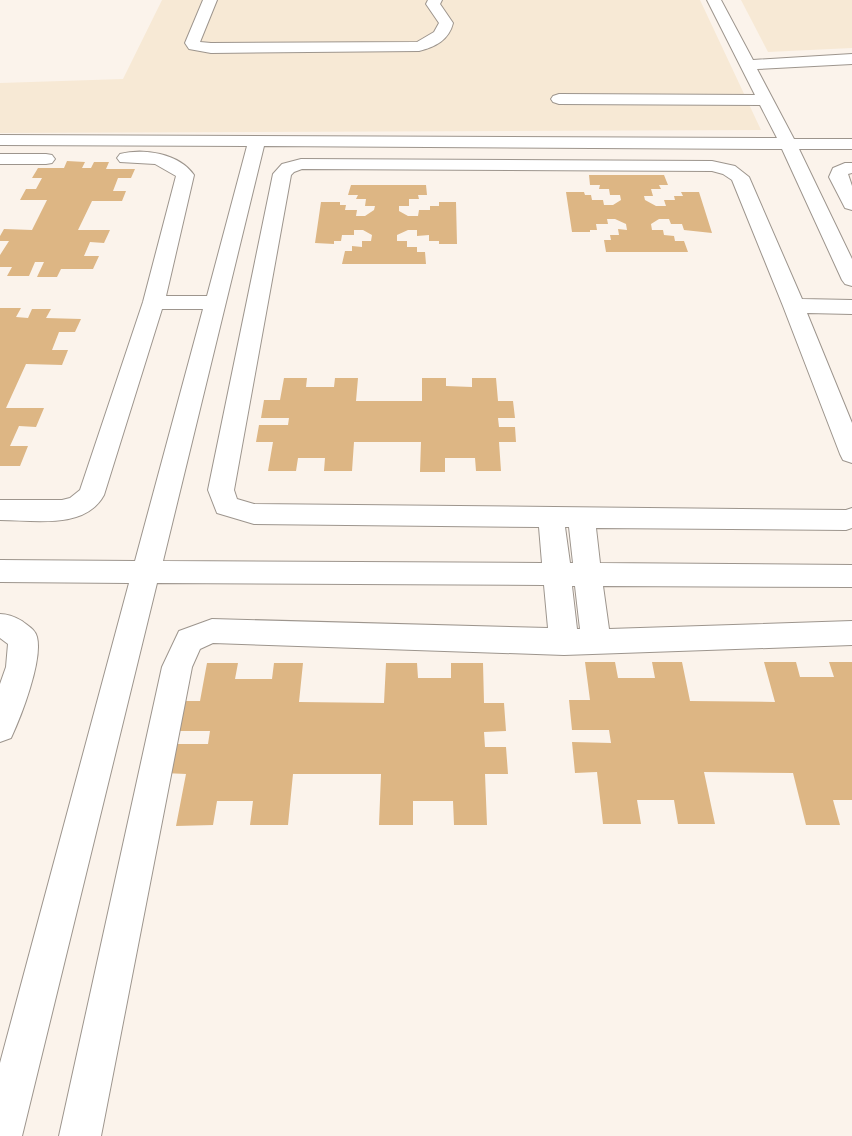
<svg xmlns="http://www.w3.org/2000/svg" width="852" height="1136" viewBox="0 0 852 1136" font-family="'DejaVu Sans',sans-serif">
	<rect width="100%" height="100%" fill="#fbf3eb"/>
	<!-- industrial -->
	<g fill="#f7e9d5">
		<path d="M 162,0 L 700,0 L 761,130 L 0,133 L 0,83 L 123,79 Z"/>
		<path d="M 741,0 L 852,0 L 852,48 L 768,52 Z"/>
	</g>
	<!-- building -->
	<g fill="#ddb684">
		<path d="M 67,161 L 85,162 L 82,168 L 91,168 L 94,162 L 109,162 L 106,169 L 135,169 L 131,178 L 118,178 L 113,191 L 126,191 L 122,201 L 92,201 L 78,230 L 110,230 L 104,243 L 90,242 L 84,256 L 99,256 L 93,269 L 61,269 L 57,277 L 37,277 L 44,262 L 35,262 L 29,276 L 7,276 L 12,267 L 0,267 L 0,255 L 9,241 L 0,241 L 0,236 L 4,229 L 32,230 L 47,200 L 20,200 L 26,189 L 36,189 L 42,178 L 32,178 L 38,168 L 64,168 Z"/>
		<path d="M 589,175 L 664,175 L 668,185 L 659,185 L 661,189 L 651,189 L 653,196 L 644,196 L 645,200 L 656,206 L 666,206 L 664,200 L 675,200 L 674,196 L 683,196 L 681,192 L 699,192 L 712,233 L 684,230 L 682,224 L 671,224 L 669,219 L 659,219 L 651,224 L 652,230 L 663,230 L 664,235 L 674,236 L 675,241 L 684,241 L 688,252 L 606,252 L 604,240 L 611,240 L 610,235 L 619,235 L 618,229 L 627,230 L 626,224 L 615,219 L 607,219 L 608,224 L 596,224 L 597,230 L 590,230 L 590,232 L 572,232 L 566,192 L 584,192 L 585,195 L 591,195 L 592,200 L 603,200 L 604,205 L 613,205 L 621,200 L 620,195 L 610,195 L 609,189 L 599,189 L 600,185 L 590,185 Z"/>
		<path d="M 351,185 L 426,185 L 427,195 L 418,195 L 419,199 L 409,199 L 409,206 L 399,206 L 399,211 L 408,216 L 418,216 L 419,210 L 430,210 L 430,206 L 439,206 L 439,202 L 456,202 L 457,244 L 439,244 L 439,241 L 429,241 L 429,235 L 417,236 L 417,230 L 408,230 L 397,235 L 397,241 L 407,241 L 407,247 L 417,247 L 417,252 L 425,252 L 426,264 L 342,264 L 345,251 L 352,251 L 352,246 L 362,247 L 362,241 L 371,241 L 372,235 L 363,230 L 354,230 L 354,235 L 342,235 L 341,241 L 334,241 L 334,244 L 315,243 L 321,202 L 340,202 L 340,205 L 346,205 L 345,210 L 357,210 L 356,216 L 365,216 L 374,210 L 375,206 L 365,206 L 366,199 L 356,199 L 358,195 L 348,195 Z"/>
		<path d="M 0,308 L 21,308 L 16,317 L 28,318 L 32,309 L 51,309 L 46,318 L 81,319 L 75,332 L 59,332 L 52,350 L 68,350 L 62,365 L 26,364 L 6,408 L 44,408 L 36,427 L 19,426 L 10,446 L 28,446 L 20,466 L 0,466 Z"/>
		<path d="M 284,378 L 307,378 L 306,387 L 334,387 L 335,378 L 358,378 L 356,401 L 422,401 L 422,378 L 446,378 L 446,386 L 472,387 L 472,378 L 496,378 L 498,401 L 513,401 L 515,418 L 498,418 L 499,427 L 515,427 L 516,442 L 499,442 L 501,471 L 476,471 L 475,458 L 445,458 L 445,472 L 420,472 L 421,442 L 354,442 L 352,471 L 324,471 L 325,458 L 298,458 L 296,471 L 268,471 L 273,442 L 256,442 L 259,425 L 288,425 L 289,418 L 261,418 L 264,400 L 280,400 Z"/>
		<path d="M 585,662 L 615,662 L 618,678 L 655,678 L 652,662 L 682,662 L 690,701 L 775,702 L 764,662 L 796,662 L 800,677 L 834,677 L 829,662 L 852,662 L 852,800 L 833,800 L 840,825 L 806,825 L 793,773 L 704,772 L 715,824 L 678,824 L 674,800 L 637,800 L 641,824 L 603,824 L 597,772 L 575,773 L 572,742 L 611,743 L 609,730 L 572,730 L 569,700 L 590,700 Z"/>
		<path d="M 207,663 L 238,663 L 235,679 L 272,679 L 274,663 L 303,663 L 299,702 L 384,703 L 386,663 L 417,663 L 418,678 L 451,678 L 451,663 L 483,663 L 484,703 L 504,703 L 506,731 L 484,732 L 485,747 L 506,747 L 508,774 L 485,774 L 487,825 L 454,825 L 453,801 L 413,801 L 413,825 L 379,825 L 381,774 L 293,774 L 288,825 L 250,825 L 253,801 L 217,801 L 213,825 L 176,826 L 186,774 L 164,773 L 170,744 L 208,744 L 210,731 L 173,731 L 180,701 L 200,701 Z"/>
	</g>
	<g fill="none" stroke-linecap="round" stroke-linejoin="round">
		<!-- minor casing -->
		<g stroke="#9d958d" stroke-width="2">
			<g id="minor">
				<path d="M 203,0 L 217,0 L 200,42 L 211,43 L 417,42 L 434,32 L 439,23 L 426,4 L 428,0 L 442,0 L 440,4 L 453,23 C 449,40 435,47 419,51 L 211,53 L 189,49 L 185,43 Z"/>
				<path d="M 707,0 L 721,0 L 753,60 L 852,54 L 852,64 L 757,69 L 794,139 L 852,139 L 852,149 L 799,149 L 852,259 L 852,286 L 845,284 L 842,280 L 782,149 L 264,146 L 163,561 L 542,563 L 539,527 L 254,524 L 217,513 L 208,490 L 273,174 L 282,164 L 301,159 L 712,161 L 735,166 L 749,177 L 802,299 L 852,300 L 852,314 L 807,313 L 852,423 L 852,463 L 843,460 L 840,454 L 783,306 L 732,180 L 723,174 L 712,171 L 302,169 L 294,172 L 291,175 L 234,490 L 237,499 L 254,504 L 846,510 L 852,508 L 852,528 L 846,530 L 596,528 L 600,563 L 852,565 L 852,587 L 603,586 L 609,629 L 852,621 L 852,645 L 564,655 L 213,643 L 200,649 L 192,667 L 101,1136 L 59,1136 L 162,667 L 179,631 L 212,619 L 548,628 L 544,585 L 157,583 L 22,1136 L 0,1136 L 0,1063 L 129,583 L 0,582 L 0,560 L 135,561 L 203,309 L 162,309 L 104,495 C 85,530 34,520 0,520 L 0,500 L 62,500 L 70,498 L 80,490 L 143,302 L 176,176 L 155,164 L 120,162 L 117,158 L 120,154 C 143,148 179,153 194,175 L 166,296 L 207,296 L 247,146 L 0,145 L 0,135 L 777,138 L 760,105 L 559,104 L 553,102 L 551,99 L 553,96 L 559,94 L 755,95 ZM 565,527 L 569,527 L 573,563 L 570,563 ZM 572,586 L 575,586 L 580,629 L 577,629 Z"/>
				<path d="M 0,154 L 46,154 L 52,155 L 55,159 L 52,163 L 46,164 L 0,164 Z"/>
				<path d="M 845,163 L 852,163 L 852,173 L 848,174 L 852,186 L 852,210 L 845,208 L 829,177 L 833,168 Z"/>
				<path d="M 0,614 C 8,614 15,617 22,621 C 28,626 35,629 37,637 C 43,660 21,717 11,738 L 0,742 L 0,684 L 6,667 L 8,644 L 0,638 Z"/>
			</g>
		</g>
		<!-- minor -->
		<use href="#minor" fill="#fff" fill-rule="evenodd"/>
	</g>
</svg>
